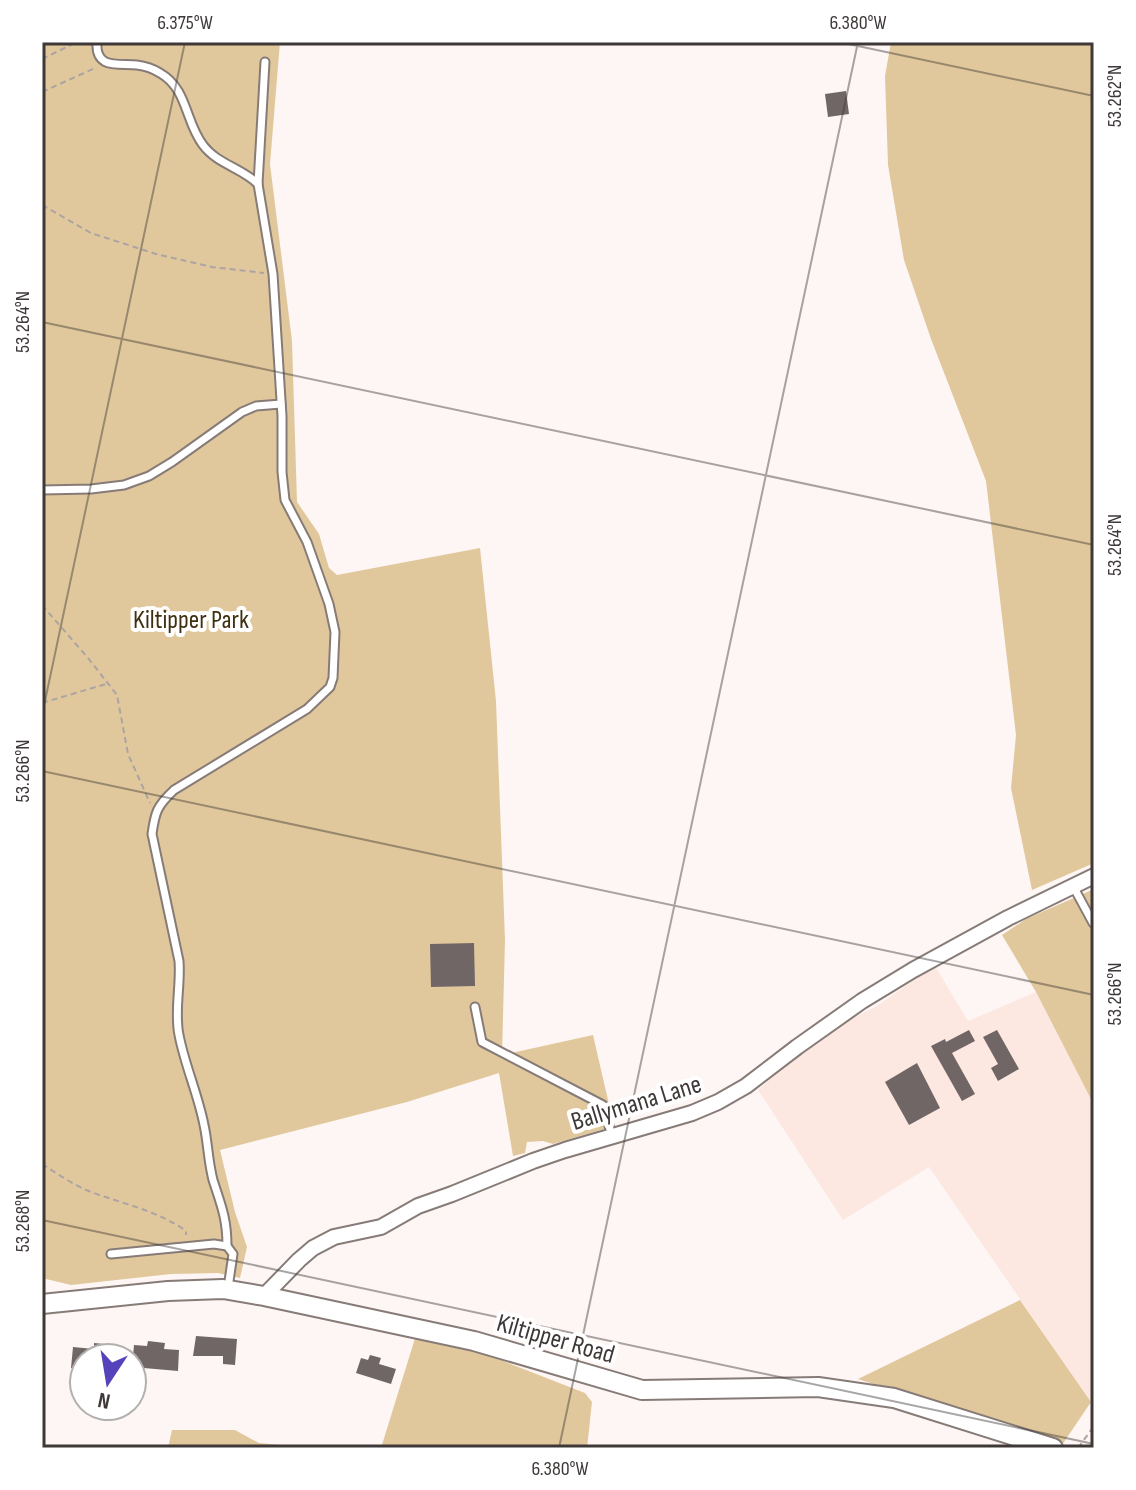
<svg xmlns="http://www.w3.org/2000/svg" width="1136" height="1490" viewBox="0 0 1136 1490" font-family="'Sofia Sans Condensed',sans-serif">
	<rect width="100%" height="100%" fill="#fef6f4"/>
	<!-- built -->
	<path fill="#fce7e1" d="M 935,966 L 968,1021 L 1036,992 L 1094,1105 L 1094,1399 L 1091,1402 L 929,1167 L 843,1220 L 758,1090 L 801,1050 L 842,1024 L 875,1007 Z"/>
	<!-- green -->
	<g fill="#e1c89c">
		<path d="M 42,42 L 280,42 L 270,164 L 292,341 L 297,502 L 319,534 L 329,568 L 337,575 L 480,548 L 496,701 L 505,940 L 502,1055 L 593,1035 L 614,1126 L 553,1144 L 543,1141 L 527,1142 L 525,1153 L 513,1156 L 499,1073 L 407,1102 L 220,1150 L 235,1212 L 247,1247 L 240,1278 L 218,1273 L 171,1274 L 71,1285 L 42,1278 Z"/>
		<path d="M 891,42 L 1094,42 L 1094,863 L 1032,890 L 1011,788 L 1016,735 L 986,481 L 931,339 L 904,260 L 888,165 L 885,76 Z"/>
		<path d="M 1094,889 L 1094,1105 L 1036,992 L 1002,935 L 1026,919 Z"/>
		<path d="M 1020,1300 L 1091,1402 L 1062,1445 L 1024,1436 L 993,1423 L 858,1379 Z"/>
		<path d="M 416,1335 L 475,1350 L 585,1393 L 592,1402 L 587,1448 L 381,1448 Z"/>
		<path d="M 172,1430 L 235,1430 L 259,1443 L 315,1448 L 168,1448 Z"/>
	</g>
	<!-- building -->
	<g fill="#716666">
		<path d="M 846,91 L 849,114 L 828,117 L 825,94 Z"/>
		<path d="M 474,943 L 475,986 L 431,987 L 430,944 Z"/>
		<path d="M 969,1030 L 975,1041 L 952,1053 L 975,1094 L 962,1101 L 931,1046 L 945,1039 L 946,1042 Z"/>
		<path d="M 997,1030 L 1019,1069 L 998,1081 L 991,1068 L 998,1064 L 983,1037 Z"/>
		<path d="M 917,1063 L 940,1108 L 909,1125 L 885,1082 Z"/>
		<path d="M 196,1336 L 237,1339 L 235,1365 L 223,1364 L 223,1356 L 193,1356 Z"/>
		<path d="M 148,1341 L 165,1343 L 164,1349 L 179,1350 L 178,1371 L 132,1367 L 134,1345 L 147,1346 Z"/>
		<path d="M 94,1343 L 104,1344 L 103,1350 L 110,1350 L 110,1358 L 84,1358 L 84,1369 L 71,1368 L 73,1347 L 94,1349 Z"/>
		<path d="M 370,1355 L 381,1358 L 379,1364 L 396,1369 L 391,1384 L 356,1373 L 361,1358 L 368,1360 Z"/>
	</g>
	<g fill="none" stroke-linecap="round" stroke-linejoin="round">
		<!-- service casing -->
		<g stroke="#867b77" stroke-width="11">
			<g id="service">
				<path d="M 97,42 C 95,70 119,63 137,65 C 145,66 152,68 160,73 C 188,89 185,122 203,145 C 217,164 242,168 258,184"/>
				<path d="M 42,490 L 91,489 L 124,485 L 149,476 L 172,462 L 242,412 L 256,406 L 281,404"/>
				<path d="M 1073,886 L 1093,923"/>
				<path d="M 475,1007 L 482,1042 L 603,1105 L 612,1136"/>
				<path d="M 227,1246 C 227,1218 221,1205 213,1180 C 208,1161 208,1143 204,1125 C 198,1094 185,1066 179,1035 C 174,1011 181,986 179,961 L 152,834 C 155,812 157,806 174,790 L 307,709 L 330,687 L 333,678 L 335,632 L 329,604 L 307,542 L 285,500 L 282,472 L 282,416 L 273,274 L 258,184 L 265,62"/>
				<path d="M 111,1254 L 214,1244 L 227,1246 L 233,1254 L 228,1288"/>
			</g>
		</g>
		<!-- minor casing -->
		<g stroke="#867b77" stroke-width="18">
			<path id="minor" d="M 264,1296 L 299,1260 L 313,1248 L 334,1237 L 381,1227 L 418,1206 L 452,1194 L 533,1161 L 565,1150 L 692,1113 L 718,1102 L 746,1086 L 797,1047 L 862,1001 L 913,970 L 1008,918 L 1094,876"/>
		</g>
		<!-- tertiary casing -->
		<g stroke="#867b77" stroke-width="22">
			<path id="tertiary" d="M 42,1304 L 168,1291 L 223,1289 L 264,1296 L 474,1341 L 642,1390 L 818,1387 L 894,1398 L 1053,1448"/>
		</g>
		<!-- path -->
		<g stroke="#aba4a3" stroke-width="2" stroke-dasharray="6 4" stroke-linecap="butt">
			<path d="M 42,59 L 77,42"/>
			<path d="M 42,92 L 95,68"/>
			<path d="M 42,205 L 91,233 L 156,254 L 212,267 L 264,273"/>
			<path d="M 42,605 L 88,658 L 117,695 L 128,754 L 150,803"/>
			<path d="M 42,703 L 106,684"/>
			<path d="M 42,1164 C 56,1173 71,1183 86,1190 C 119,1203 157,1210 186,1231 L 186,1235"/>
			<path d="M 1078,1448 L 1094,1426"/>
		</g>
		<!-- service -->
		<use href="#service" stroke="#fff" stroke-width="7"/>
		<!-- minor -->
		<use href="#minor" stroke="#fff" stroke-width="14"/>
		<!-- tertiary -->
		<use href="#tertiary" stroke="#fff" stroke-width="18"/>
	</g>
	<!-- ticks -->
	<path fill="none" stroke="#3e3938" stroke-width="2" stroke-opacity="0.45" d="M 839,42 L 1094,96M 42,322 L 1094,545M 42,715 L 185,42M 42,771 L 1094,995M 42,1220 L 1094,1444M 559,1448 L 858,42"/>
	<g text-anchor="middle" stroke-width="8" stroke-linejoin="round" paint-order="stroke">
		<!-- park labels -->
		<g font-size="26" fill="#3f3012" stroke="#fff">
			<text x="191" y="628">Kiltipper Park</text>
		</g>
		<!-- street labels -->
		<g font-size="26" fill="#3e3938" stroke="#fff">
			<text transform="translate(636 1102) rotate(-17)" y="9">Ballymana Lane</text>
			<text transform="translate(556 1338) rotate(16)" y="9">Kiltipper Road</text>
		</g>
	</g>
	<!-- border -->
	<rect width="1136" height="1490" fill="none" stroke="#ffffff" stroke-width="88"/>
	<!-- north arrow -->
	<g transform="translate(108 1382) rotate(192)"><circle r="38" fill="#ffffff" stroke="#b2b0af" stroke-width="2"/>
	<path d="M0-6L14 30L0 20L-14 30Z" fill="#5543bb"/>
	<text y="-12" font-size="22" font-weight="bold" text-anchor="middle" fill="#3e3938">N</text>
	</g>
	<rect x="44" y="44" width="1048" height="1402" fill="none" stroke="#3e3938" stroke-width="3"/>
	<g font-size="20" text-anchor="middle" fill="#3e3938">
		<text x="185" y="29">6.375°W</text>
		<text x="858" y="29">6.380°W</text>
		<text transform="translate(1114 96) rotate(-90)" y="7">53.262°N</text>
		<text transform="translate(22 322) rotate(-90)" y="7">53.264°N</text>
		<text transform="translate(1114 545) rotate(-90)" y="7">53.264°N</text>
		<text transform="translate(22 771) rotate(-90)" y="7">53.266°N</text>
		<text transform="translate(1114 994) rotate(-90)" y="7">53.266°N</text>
		<text transform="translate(22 1221) rotate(-90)" y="7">53.268°N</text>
		<text x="560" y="1475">6.380°W</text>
	</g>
</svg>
